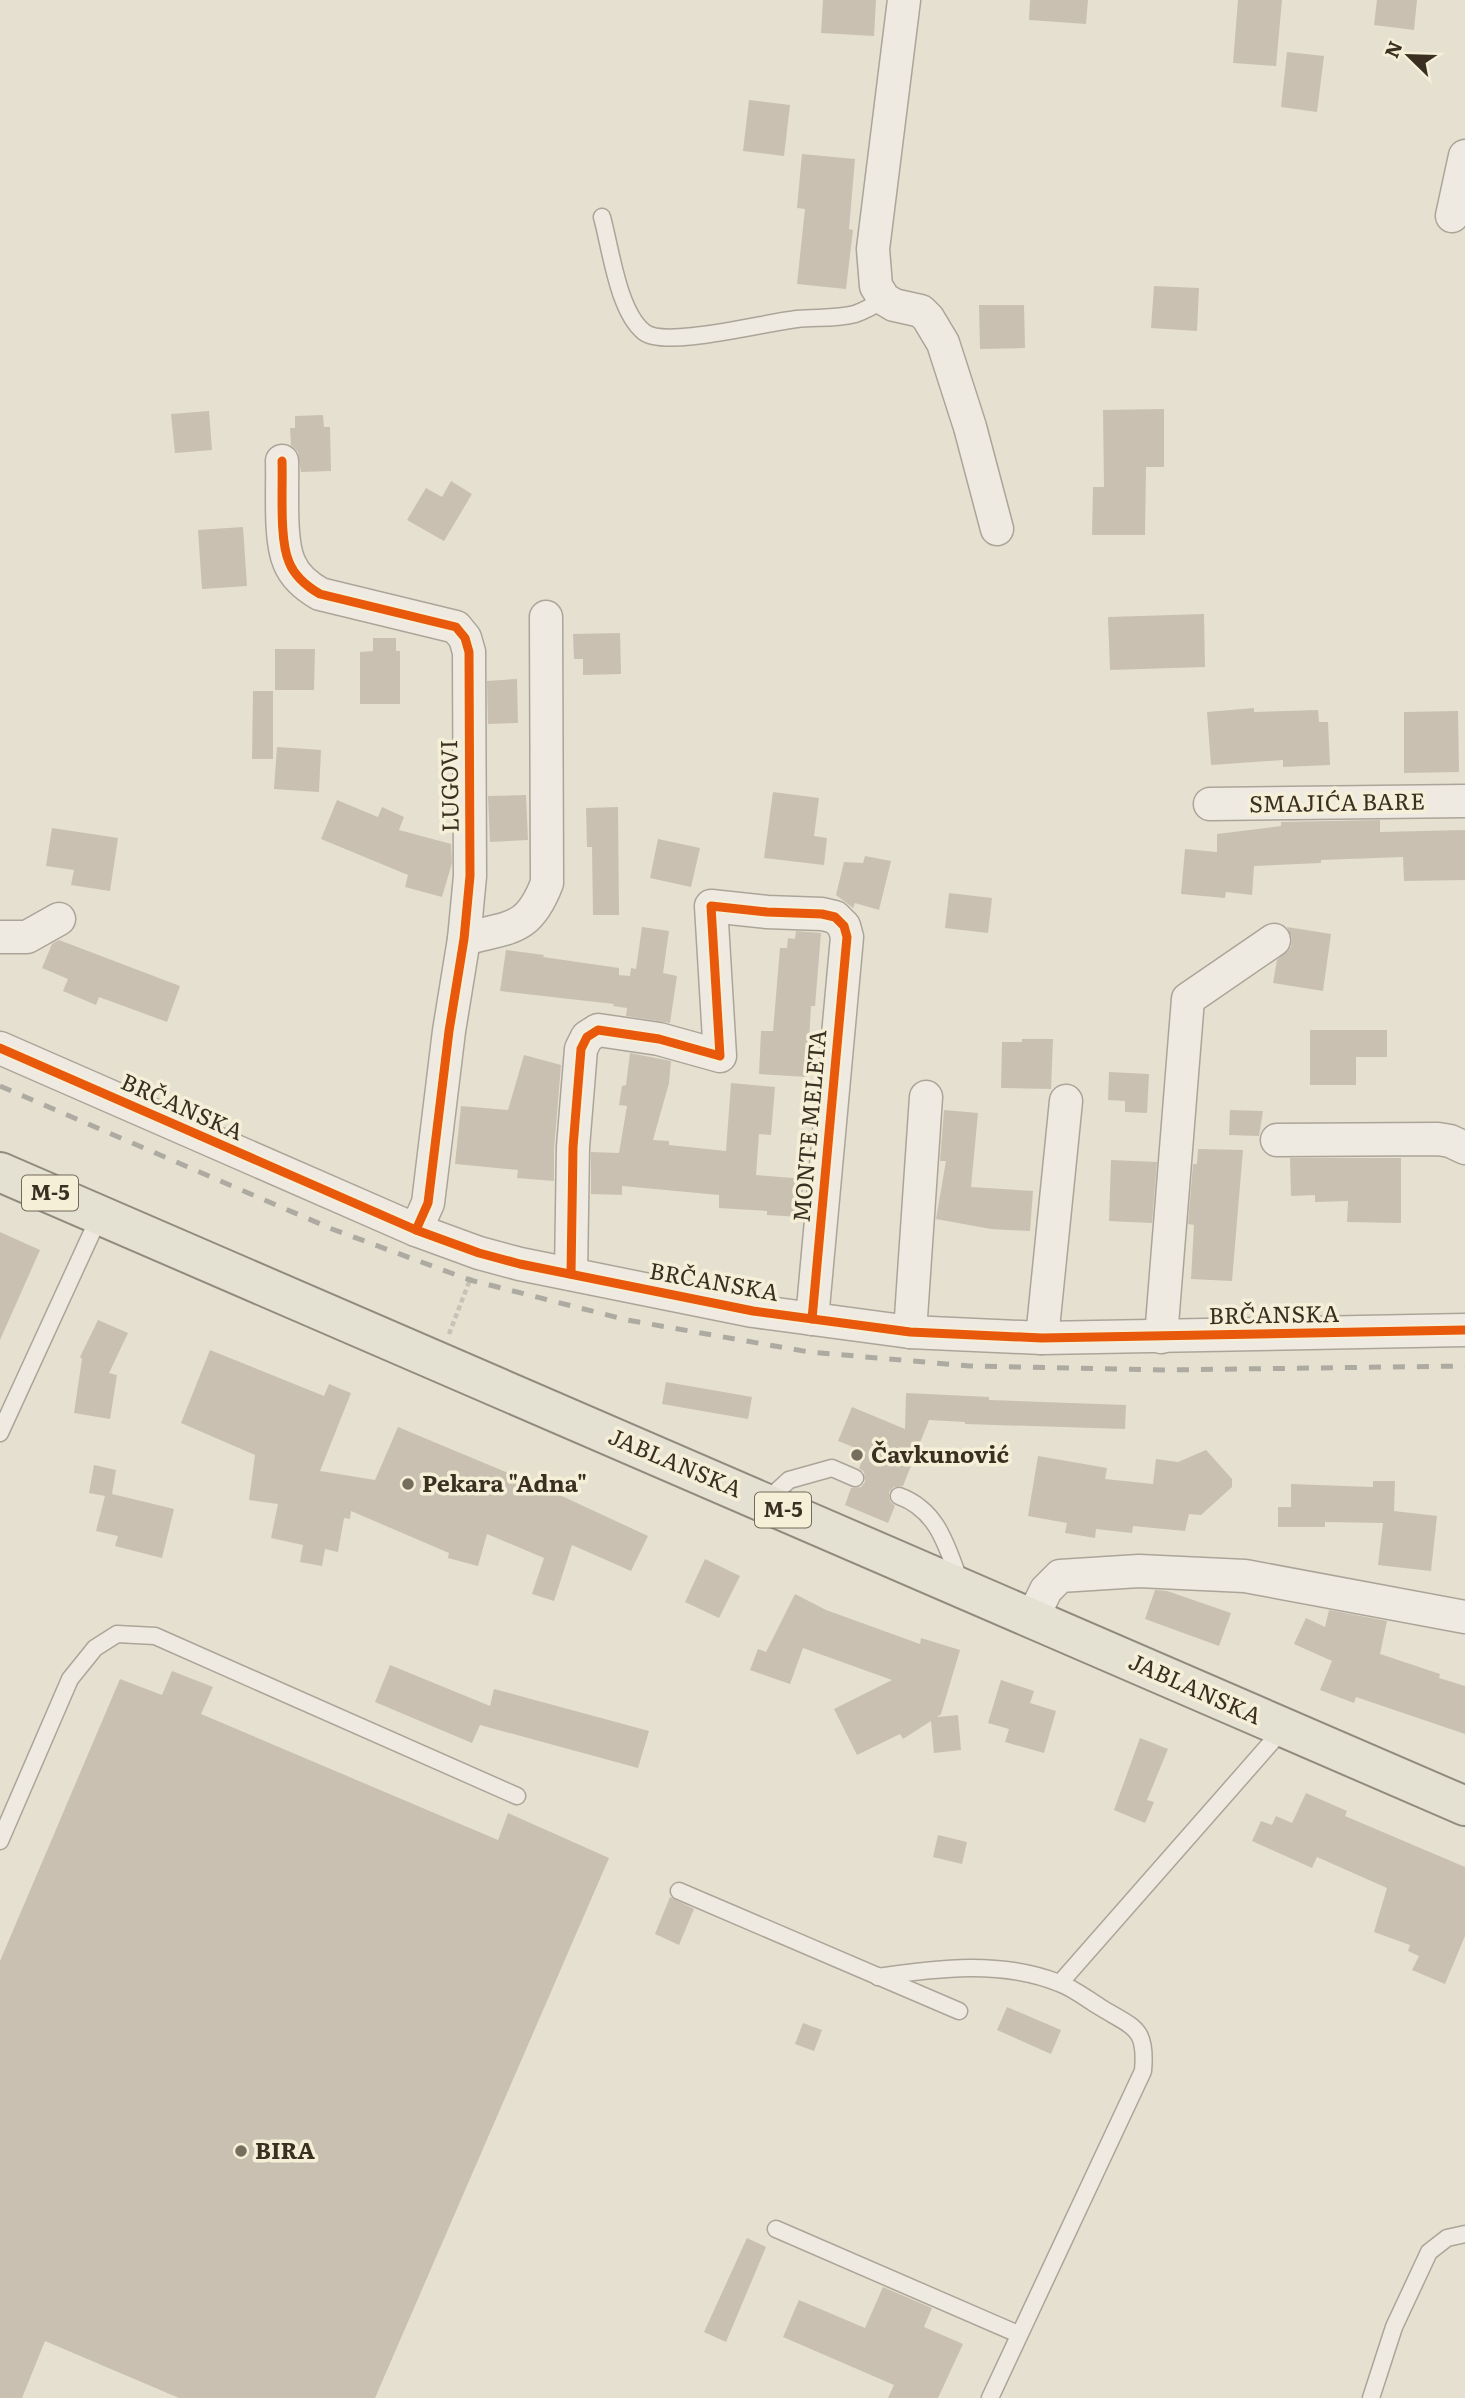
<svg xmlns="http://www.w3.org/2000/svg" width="1465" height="2398" viewBox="0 0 1465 2398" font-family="Literata,serif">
	<rect width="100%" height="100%" fill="#e5e0d0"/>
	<!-- building -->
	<g fill="#c9c0b1">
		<path d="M 823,0 L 876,0 L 874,36 L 821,33 Z"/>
		<path d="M 1030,0 L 1088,0 L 1086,24 L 1029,20 Z"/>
		<path d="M 1238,0 L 1282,0 L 1276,66 L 1233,63 Z"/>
		<path d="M 1377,0 L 1417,0 L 1414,30 L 1374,25 Z"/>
		<path d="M 1287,52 L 1324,56 L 1317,112 L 1281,107 Z"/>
		<path d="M 749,100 L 790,105 L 784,156 L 743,151 Z"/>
		<path d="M 802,154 L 855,159 L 849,229 L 853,230 L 846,289 L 797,284 L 805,209 L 797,208 Z"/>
		<path d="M 1154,286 L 1199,288 L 1197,331 L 1151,328 Z"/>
		<path d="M 979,305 L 1024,305 L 1025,348 L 980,349 Z"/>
		<path d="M 1164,409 L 1164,467 L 1146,467 L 1145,535 L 1092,535 L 1093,487 L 1104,487 L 1103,410 Z"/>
		<path d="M 209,411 L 212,450 L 175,453 L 171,414 Z"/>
		<path d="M 323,415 L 324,427 L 330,427 L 331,471 L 301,472 L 298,452 L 291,445 L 290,428 L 295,428 L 295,416 Z"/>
		<path d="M 451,481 L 472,494 L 444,541 L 407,520 L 426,488 L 442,497 Z"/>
		<path d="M 243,527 L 247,586 L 202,589 L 198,530 Z"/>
		<path d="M 1204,614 L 1205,667 L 1110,670 L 1108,617 Z"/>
		<path d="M 620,633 L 621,674 L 583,675 L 583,659 L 574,659 L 573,634 Z"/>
		<path d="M 373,638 L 396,638 L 396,651 L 400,651 L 400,704 L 360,704 L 360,652 L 373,651 Z"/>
		<path d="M 275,649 L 315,649 L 314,690 L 275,690 Z"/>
		<path d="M 517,679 L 518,723 L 488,724 L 487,681 Z"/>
		<path d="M 253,691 L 273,691 L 273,759 L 252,759 Z"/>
		<path d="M 1254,708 L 1254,712 L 1318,710 L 1319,722 L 1328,722 L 1330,765 L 1283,767 L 1283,760 L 1211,765 L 1207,712 Z"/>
		<path d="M 1458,711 L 1459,772 L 1404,773 L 1404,712 Z"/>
		<path d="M 277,747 L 321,750 L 319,792 L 274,789 Z"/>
		<path d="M 773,792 L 819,798 L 814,836 L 827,838 L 824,865 L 764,858 Z"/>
		<path d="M 526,795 L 528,840 L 490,842 L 488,796 Z"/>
		<path d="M 337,800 L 378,817 L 382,807 L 404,817 L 399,830 L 451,844 L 452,863 L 442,897 L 405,887 L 408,875 L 321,839 Z"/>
		<path d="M 618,807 L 619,915 L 593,915 L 592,847 L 587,847 L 586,808 Z"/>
		<path d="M 1380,820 L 1380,832 L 1465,830 L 1465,880 L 1404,881 L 1403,857 L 1321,860 L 1321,863 L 1254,866 L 1252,895 L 1226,892 L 1225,898 L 1181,894 L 1185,849 L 1217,852 L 1217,834 L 1281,826 L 1281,822 Z"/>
		<path d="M 52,828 L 118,838 L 110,891 L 71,885 L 74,870 L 46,866 Z"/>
		<path d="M 658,839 L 700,848 L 691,887 L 650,878 Z"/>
		<path d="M 865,856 L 891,861 L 879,910 L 855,903 L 853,908 L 836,895 L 844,862 L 863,863 Z"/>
		<path d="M 949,893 L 992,898 L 988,933 L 945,928 Z"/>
		<path d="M 642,927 L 669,931 L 663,973 L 677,976 L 670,1023 L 626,1016 L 627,1008 L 613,1006 L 614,1004 L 500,991 L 506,950 L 544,955 L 543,957 L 619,968 L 619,975 L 630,976 L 631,968 L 636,969 Z"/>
		<path d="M 1287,927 L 1331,934 L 1323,991 L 1273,983 L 1277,960 L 1291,947 L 1292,938 Z"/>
		<path d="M 796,931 L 821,933 L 815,1006 L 811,1006 L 807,1077 L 759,1074 L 761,1031 L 773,1031 L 780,948 L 787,948 L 788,938 L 795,939 Z"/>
		<path d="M 59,940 L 180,986 L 167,1022 L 99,997 L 96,1005 L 63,991 L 68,979 L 42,968 L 52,944 Z"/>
		<path d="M 1310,1030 L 1387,1030 L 1387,1057 L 1356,1057 L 1356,1085 L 1310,1085 Z"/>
		<path d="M 1022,1039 L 1053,1039 L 1051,1089 L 1001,1088 L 1002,1042 L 1022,1042 Z"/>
		<path d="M 630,1053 L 671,1061 L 669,1083 L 653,1140 L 669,1141 L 669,1145 L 726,1151 L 731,1083 L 775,1087 L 771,1135 L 759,1134 L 756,1175 L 804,1179 L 801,1217 L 767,1215 L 767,1211 L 719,1208 L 719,1195 L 622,1186 L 622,1195 L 591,1194 L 591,1152 L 619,1153 L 627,1106 L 619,1105 L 622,1086 L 626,1085 Z"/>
		<path d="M 524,1055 L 561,1065 L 554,1150 L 554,1181 L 517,1178 L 518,1170 L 455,1164 L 461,1106 L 508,1110 Z"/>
		<path d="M 1109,1072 L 1149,1074 L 1147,1113 L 1125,1112 L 1125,1101 L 1108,1100 Z"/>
		<path d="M 944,1110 L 978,1113 L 971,1187 L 1033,1191 L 1030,1231 L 991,1229 L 936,1219 L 946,1161 L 940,1161 Z"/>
		<path d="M 1230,1110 L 1263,1111 L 1259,1136 L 1229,1135 Z"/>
		<path d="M 1198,1149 L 1243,1150 L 1232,1281 L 1191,1279 L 1194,1225 L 1188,1224 L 1193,1164 L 1197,1164 Z"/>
		<path d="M 1290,1158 L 1401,1158 L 1401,1223 L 1347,1222 L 1348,1201 L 1315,1202 L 1315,1195 L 1291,1196 Z"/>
		<path d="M 1111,1160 L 1157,1162 L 1152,1223 L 1109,1221 Z"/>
		<path d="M 0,1232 L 40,1250 L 0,1340 Z"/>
		<path d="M 98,1320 L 128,1333 L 109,1373 L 117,1375 L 110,1419 L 74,1413 L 82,1359 L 80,1357 Z"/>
		<path d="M 210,1350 L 324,1396 L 329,1384 L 351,1393 L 320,1471 L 375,1480 L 398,1427 L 551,1491 L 648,1536 L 631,1571 L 572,1545 L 554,1601 L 532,1594 L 544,1558 L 487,1534 L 478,1566 L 448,1558 L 449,1553 L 351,1511 L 350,1519 L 344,1518 L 338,1552 L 325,1549 L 322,1566 L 300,1562 L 303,1545 L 271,1538 L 278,1504 L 249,1500 L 255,1455 L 181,1423 Z"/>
		<path d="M 666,1382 L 752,1397 L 748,1419 L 662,1404 Z"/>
		<path d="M 906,1393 L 989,1397 L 989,1400 L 1126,1405 L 1125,1429 L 965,1424 L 965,1422 L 929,1420 L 903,1486 L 894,1487 L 889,1492 L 890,1501 L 895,1506 L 888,1523 L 845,1505 L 851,1488 L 861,1487 L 865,1482 L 864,1472 L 859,1468 L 866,1452 L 838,1441 L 852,1407 L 905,1429 Z"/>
		<path d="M 1206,1450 L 1232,1479 L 1232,1487 L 1201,1515 L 1189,1514 L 1185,1531 L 1133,1526 L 1132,1533 L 1096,1529 L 1095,1538 L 1065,1533 L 1067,1523 L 1028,1516 L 1038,1456 L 1107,1468 L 1105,1479 L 1153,1484 L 1156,1459 L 1178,1462 Z"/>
		<path d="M 94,1465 L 116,1470 L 112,1494 L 174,1509 L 162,1558 L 115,1546 L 118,1536 L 96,1531 L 105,1496 L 89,1493 Z"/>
		<path d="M 1373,1481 L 1395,1481 L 1394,1511 L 1437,1516 L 1431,1571 L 1378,1565 L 1383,1523 L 1325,1522 L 1325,1527 L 1278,1527 L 1278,1507 L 1291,1507 L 1291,1484 L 1373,1487 Z"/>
		<path d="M 705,1559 L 740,1576 L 719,1618 L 685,1602 Z"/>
		<path d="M 1155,1590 L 1167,1591 L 1231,1613 L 1219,1646 L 1145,1619 Z"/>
		<path d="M 795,1594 L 826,1610 L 920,1644 L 921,1638 L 960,1650 L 941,1714 L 937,1717 L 958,1715 L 961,1750 L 934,1753 L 931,1721 L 903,1739 L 900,1734 L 857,1755 L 834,1709 L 892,1680 L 803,1648 L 790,1684 L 750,1670 L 758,1649 L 766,1652 Z"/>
		<path d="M 1329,1610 L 1387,1621 L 1380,1654 L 1440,1674 L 1439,1678 L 1465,1686 L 1465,1734 L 1356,1697 L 1354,1703 L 1320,1690 L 1332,1661 L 1294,1644 L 1306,1618 L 1325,1627 Z"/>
		<path d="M 390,1665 L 490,1706 L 494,1689 L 649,1731 L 638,1768 L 480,1725 L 472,1743 L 375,1702 Z"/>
		<path d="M 172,1671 L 213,1687 L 201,1714 L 498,1840 L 508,1813 L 609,1858 L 375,2398 L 179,2398 L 45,2341 L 22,2398 L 0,2398 L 0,1961 L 120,1679 L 162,1695 Z"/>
		<path d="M 1001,1680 L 1034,1691 L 1030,1703 L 1056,1711 L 1044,1753 L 1005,1742 L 1009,1729 L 988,1723 Z"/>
		<path d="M 1140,1738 L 1168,1749 L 1147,1800 L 1154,1802 L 1145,1823 L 1114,1810 Z"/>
		<path d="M 1306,1793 L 1347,1811 L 1345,1816 L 1465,1867 L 1465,1936 L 1445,1984 L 1412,1970 L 1419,1956 L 1408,1951 L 1410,1945 L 1374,1932 L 1387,1888 L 1317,1857 L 1312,1868 L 1252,1841 L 1261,1821 L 1272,1825 L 1276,1816 L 1292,1823 Z"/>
		<path d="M 938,1835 L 967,1842 L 962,1864 L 933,1857 Z"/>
		<path d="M 670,1897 L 694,1909 L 679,1945 L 655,1934 Z"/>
		<path d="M 1007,2007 L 1061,2030 L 1051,2054 L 997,2030 Z"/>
		<path d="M 803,2023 L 822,2030 L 814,2051 L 795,2044 Z"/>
		<path d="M 747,2238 L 766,2247 L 726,2342 L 704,2332 Z"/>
		<path d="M 883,2287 L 932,2308 L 924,2327 L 963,2344 L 938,2398 L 888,2398 L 894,2385 L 783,2337 L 799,2300 L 865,2328 Z"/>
	</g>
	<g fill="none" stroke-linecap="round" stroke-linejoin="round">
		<!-- service casing -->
		<g stroke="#aba599" stroke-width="19">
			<g id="service">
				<path d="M 602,217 C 611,250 618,311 644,332 C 665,349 767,322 797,319 C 816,317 837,319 855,314 C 866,310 875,305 884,299"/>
				<path d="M 0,1433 L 100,1215"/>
				<path d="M 899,1496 C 938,1510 947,1547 960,1582"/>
				<path d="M 765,1502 L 789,1480 L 832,1468 L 855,1478"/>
				<path d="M 0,1841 L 70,1679 L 95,1648 L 117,1634 L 155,1636 L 517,1796"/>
				<path d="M 679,1891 L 959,2011"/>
				<path d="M 878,1977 C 937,1968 1002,1960 1059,1983 C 1073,1988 1087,1999 1100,2007 C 1134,2028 1147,2027 1143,2071 L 990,2398"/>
				<path d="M 1060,1983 L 1284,1728"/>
				<path d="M 776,2229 L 1018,2334"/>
				<path d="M 1371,2398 L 1394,2327 L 1429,2252 L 1447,2238 L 1465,2234"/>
			</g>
		</g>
		<!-- minor casing -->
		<g stroke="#aba599" stroke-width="35">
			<g id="minor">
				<path d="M 904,0 L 873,249 L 876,286 L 884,299 L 894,305 L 921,311 L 928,318 L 943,343 L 970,427 L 997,529"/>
				<path d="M 1452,216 L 1465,156"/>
				<path d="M 282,461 C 283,488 279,539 289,562 C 295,577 306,586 320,594 L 456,627 L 465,638 L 469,652 L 470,876 L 464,939 L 449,1031 L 428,1203 L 416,1230"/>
				<path d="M 1210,804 L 1465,801"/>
				<path d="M 0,937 L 27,937 L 59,919"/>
				<path d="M 464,939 C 511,926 528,932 547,883 L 546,617"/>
				<path d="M 0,1048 L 416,1230 L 479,1253 L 520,1264 L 753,1311 L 910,1332 L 1042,1338 L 1465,1330"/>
				<path d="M 1277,1140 L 1438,1139 L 1450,1141 L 1465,1148"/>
				<path d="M 571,1274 L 573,1147 L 581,1049 L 587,1037 L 598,1030 L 659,1039 L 720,1056 L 711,906 L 767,912 L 822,914 L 835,917 L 844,926 L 847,937 L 812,1319"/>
				<path d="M 910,1332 L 926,1097"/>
				<path d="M 1161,1337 L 1188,999 L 1274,940"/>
				<path d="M 1042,1338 L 1066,1101"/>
				<path d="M 1033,1617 L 1046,1590 L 1060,1576 L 1139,1571 L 1245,1576 L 1465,1617"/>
			</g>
		</g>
		<!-- primary casing -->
		<g stroke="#908b7f" stroke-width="42">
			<path id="primary" d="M 0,1172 L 1465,1806"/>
		</g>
		<!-- path -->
		<path stroke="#c6c2b8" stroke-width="4.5" stroke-dasharray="5 3.5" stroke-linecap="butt" d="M 449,1334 L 471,1277"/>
		<!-- service -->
		<use href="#service" stroke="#eeeae1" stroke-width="16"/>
		<!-- minor -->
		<use href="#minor" stroke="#eeeae1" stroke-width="32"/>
		<!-- primary -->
		<use href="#primary" stroke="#e4e1d3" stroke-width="38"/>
		<!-- rail -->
		<path stroke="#adaaa2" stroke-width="5" stroke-dasharray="12 12" stroke-linecap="butt" d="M 0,1086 L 332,1229 L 470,1280 L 627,1320 L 809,1352 L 970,1366 L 1164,1370 L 1465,1366"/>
		<!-- cycleway casing -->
		<g stroke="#f5efd8" stroke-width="13">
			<g id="cycleway">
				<path d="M 282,461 C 283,488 279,539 289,562 C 295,577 306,586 320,594 L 456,627 L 465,638 L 469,652 L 470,876 L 464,939 L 449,1031 L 428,1203 L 416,1230"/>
				<path d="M 0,1048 L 416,1230 L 479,1253 L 520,1264 L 753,1311 L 910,1332 L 1042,1338 L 1465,1330"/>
				<path d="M 571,1274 L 573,1147 L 581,1049 L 587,1037 L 598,1030 L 659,1039 L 720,1056 L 711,906 L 767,912 L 822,914 L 835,917 L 844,926 L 847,937 L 812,1319"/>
			</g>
		</g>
		<!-- cycleway -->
		<use href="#cycleway" stroke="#e8590c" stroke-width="9"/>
	</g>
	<!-- markers -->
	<g fill="#766d5e" stroke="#f5efd8" stroke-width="2.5">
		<circle cx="857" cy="1455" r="7"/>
		<circle cx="408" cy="1484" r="7"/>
		<circle cx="241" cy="2151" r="7"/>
	</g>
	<g text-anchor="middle" stroke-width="7" stroke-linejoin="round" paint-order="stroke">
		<!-- shield labels -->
		<g fill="#f5efd8" stroke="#726958" stroke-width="2">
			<rect x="22" y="1175.5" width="56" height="35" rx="5"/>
			<rect x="755" y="1492.5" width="56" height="35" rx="5"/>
		</g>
		<g font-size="21" font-weight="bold" fill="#3a2f21">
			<text x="50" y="1200">M-5</text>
			<text x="783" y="1517">M-5</text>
		</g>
		<!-- street labels -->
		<g font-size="23" fill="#3a2f21" stroke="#f5efd8">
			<text transform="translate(450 786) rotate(-91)" y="8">LUGOVI</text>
			<text transform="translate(1337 803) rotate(-1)" y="8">SMAJIĆA BARE</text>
			<text transform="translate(182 1107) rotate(24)" y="8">BRČANSKA</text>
			<text transform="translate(810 1126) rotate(-85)" y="8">MONTE MELETA</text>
			<text transform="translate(714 1282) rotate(10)" y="8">BRČANSKA</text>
			<text transform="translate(1274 1315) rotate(-1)" y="8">BRČANSKA</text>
			<text transform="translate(675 1463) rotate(23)" y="8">JABLANSKA</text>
			<text transform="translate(1195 1689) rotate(24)" y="8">JABLANSKA</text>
		</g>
		<!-- poi labels -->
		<g font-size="23" font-weight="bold" fill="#3a2f21" stroke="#f5efd8" text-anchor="start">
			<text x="871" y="1463">Čavkunović</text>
			<text x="422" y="1492">Pekara "Adna"</text>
			<text x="255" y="2159">BIRA</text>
		</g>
	</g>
	<!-- north arrow -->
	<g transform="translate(1409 56) rotate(293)" stroke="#f5efd8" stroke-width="5" paint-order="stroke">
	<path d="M0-5L12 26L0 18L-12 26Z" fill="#3a2f21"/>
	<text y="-10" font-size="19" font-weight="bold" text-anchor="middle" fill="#3a2f21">N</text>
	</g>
</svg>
